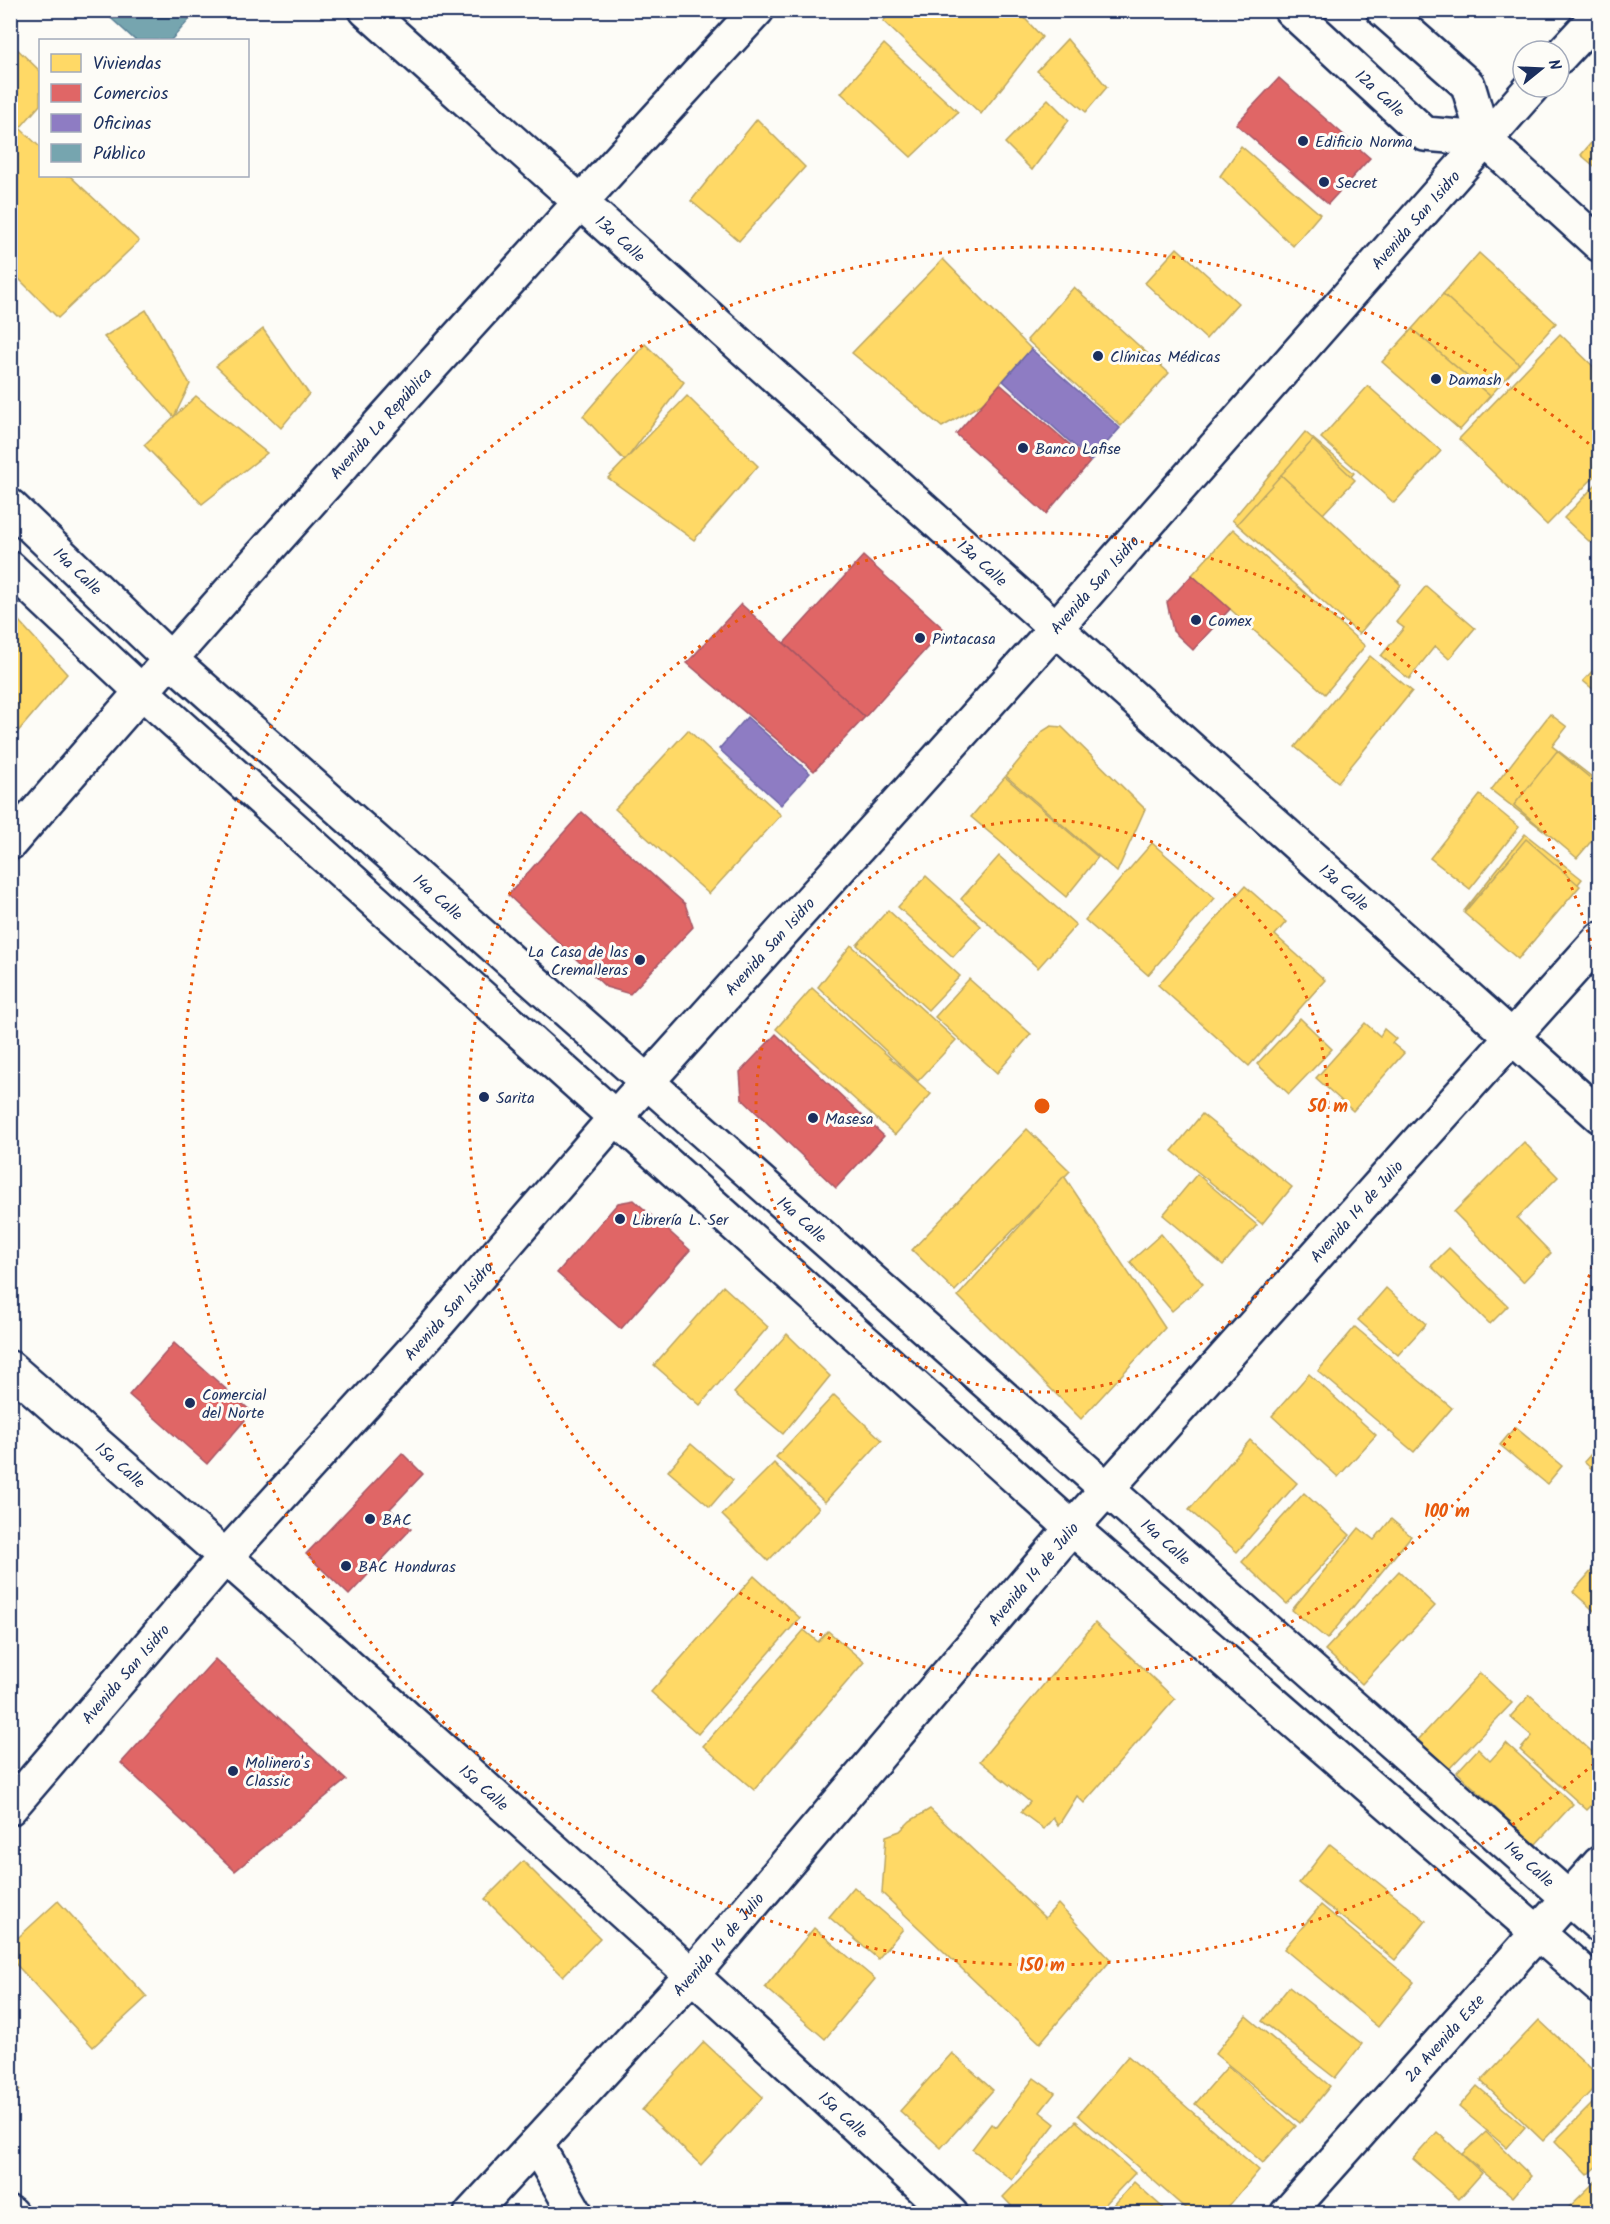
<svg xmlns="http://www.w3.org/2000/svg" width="1610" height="2224" viewBox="0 0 1610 2224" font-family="Kalam,sans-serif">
	<rect width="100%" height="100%" fill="#fdfcf7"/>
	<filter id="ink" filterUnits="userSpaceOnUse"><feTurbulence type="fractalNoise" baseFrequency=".0167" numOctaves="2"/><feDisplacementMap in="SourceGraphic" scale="12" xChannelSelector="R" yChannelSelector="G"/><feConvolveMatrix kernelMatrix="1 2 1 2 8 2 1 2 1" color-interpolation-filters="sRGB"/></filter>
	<g filter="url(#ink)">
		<!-- homes -->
		<g fill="#ffd966" stroke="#bba664" stroke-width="1.5">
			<path d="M 893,10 L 958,10 L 963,16 L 970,10 L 1017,10 L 1042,37 L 981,114 L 883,21 Z"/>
			<path d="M 1067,39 L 1107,87 L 1086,112 L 1037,71 Z"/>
			<path d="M 10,42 L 40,71 L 40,105 L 20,128 L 10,119 Z"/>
			<path d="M 884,44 L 958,112 L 911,157 L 841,93 Z"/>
			<path d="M 1048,99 L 1069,120 L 1032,170 L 1005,143 Z"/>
			<path d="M 10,119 L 40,147 L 40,176 L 70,176 L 139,241 L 58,318 L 10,270 Z"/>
			<path d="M 757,119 L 805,167 L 739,241 L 691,201 Z"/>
			<path d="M 1600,132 L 1600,171 L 1581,155 Z"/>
			<path d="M 1241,146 L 1320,214 L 1293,246 L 1220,176 Z"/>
			<path d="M 1177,248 L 1238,303 L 1206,339 L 1145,283 Z"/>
			<path d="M 1479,253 L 1556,323 L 1519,364 L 1443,294 Z"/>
			<path d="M 943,259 L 1031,349 L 982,404 L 942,427 L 852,353 Z"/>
			<path d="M 1074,287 L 1169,373 L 1121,426 L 1027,340 Z"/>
			<path d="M 1443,294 L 1519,364 L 1490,396 L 1412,329 Z"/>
			<path d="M 146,310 L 190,384 L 174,417 L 104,337 Z"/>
			<path d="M 263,329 L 309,394 L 281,428 L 216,366 Z"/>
			<path d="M 1412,329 L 1490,396 L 1460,430 L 1382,362 Z"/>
			<path d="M 1560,334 L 1600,373 L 1600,471 L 1547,525 L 1459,439 Z"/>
			<path d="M 645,344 L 684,382 L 625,461 L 583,416 Z"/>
			<path d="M 1368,386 L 1441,451 L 1394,503 L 1321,438 Z"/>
			<path d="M 196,396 L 267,453 L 202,504 L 144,445 Z"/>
			<path d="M 687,396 L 758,466 L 694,540 L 608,478 Z"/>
			<path d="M 1305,432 L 1354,473 L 1319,515 L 1399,582 L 1361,627 L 1232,520 Z"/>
			<path d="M 1313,440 L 1355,480 L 1323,514 L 1281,475 Z"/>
			<path d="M 1281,475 L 1401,585 L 1359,634 L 1237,524 Z"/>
			<path d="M 1600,480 L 1600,534 L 1591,543 L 1564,518 Z"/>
			<path d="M 1233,529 L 1365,646 L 1325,694 L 1192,575 Z"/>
			<path d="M 1426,586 L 1475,628 L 1449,659 L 1435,646 L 1409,679 L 1381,656 L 1404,628 L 1396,622 Z"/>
			<path d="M 18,620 L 67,674 L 10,741 L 10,627 Z"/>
			<path d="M 1370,656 L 1412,691 L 1338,782 L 1295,747 Z"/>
			<path d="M 1600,663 L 1600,695 L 1583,681 Z"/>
			<path d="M 1550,714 L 1567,727 L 1552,746 L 1600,783 L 1600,826 L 1577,856 L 1491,790 Z"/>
			<path d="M 1051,726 L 1062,727 L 1145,809 L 1117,872 L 1006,776 L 1043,731 Z"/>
			<path d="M 688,730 L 781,815 L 709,894 L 615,809 Z"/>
			<path d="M 1557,751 L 1600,786 L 1600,831 L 1577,858 L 1514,805 Z"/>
			<path d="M 1005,777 L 1098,857 L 1066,897 L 971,817 Z"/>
			<path d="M 1480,795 L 1519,827 L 1470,889 L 1430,858 Z"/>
			<path d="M 1525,834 L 1582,879 L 1521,956 L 1464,911 Z"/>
			<path d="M 1526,839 L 1580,886 L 1518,959 L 1464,913 Z"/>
			<path d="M 1152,843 L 1215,898 L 1148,975 L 1085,920 Z"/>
			<path d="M 999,856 L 1076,925 L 1038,968 L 961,899 Z"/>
			<path d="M 926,876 L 981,926 L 953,957 L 898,907 Z"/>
			<path d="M 1245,886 L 1286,922 L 1275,935 L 1325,980 L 1249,1066 L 1158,985 Z"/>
			<path d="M 888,910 L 960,976 L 928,1010 L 857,945 Z"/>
			<path d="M 851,945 L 956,1040 L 918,1081 L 818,987 Z"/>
			<path d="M 969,979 L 1031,1034 L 997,1073 L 935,1017 Z"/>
			<path d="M 812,988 L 931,1094 L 895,1135 L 776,1029 Z"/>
			<path d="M 1300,1018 L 1332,1049 L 1289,1094 L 1257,1064 Z"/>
			<path d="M 1365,1023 L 1380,1036 L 1384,1029 L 1396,1039 L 1392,1043 L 1404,1053 L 1353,1111 L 1316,1078 Z"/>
			<path d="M 1202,1114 L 1292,1187 L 1262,1224 L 1172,1151 Z"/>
			<path d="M 1027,1129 L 1070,1171 L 955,1291 L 912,1250 Z"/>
			<path d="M 1524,1142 L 1558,1177 L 1517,1218 L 1551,1253 L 1523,1282 L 1454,1212 Z"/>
			<path d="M 1197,1174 L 1257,1225 L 1223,1265 L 1163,1215 Z"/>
			<path d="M 1064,1176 L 1165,1328 L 1081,1419 L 958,1296 Z"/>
			<path d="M 1161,1234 L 1203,1284 L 1172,1311 L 1130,1262 Z"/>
			<path d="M 1449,1248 L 1508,1306 L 1490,1324 L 1431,1266 Z"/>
			<path d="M 723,1286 L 768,1327 L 700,1405 L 654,1365 Z"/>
			<path d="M 1386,1288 L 1426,1324 L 1398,1355 L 1358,1320 Z"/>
			<path d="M 1355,1327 L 1452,1408 L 1414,1452 L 1318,1371 Z"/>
			<path d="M 787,1334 L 830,1376 L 783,1434 L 734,1393 Z"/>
			<path d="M 1309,1374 L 1376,1435 L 1338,1477 L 1272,1416 Z"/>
			<path d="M 834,1395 L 882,1440 L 825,1502 L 776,1457 Z"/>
			<path d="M 1515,1427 L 1562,1466 L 1547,1484 L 1500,1445 Z"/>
			<path d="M 1250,1440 L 1297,1483 L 1237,1552 L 1189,1510 Z"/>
			<path d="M 691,1444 L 733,1480 L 710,1507 L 668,1471 Z"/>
			<path d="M 1600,1444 L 1600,1476 L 1584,1462 Z"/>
			<path d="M 774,1463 L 819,1508 L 768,1561 L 722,1515 Z"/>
			<path d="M 1304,1493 L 1350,1535 L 1287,1604 L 1242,1562 Z"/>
			<path d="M 1391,1519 L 1411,1536 L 1327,1639 L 1292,1610 L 1359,1528 L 1374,1540 Z"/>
			<path d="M 1600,1561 L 1600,1616 L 1573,1592 Z"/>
			<path d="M 1399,1571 L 1435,1606 L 1362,1684 L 1325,1650 Z"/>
			<path d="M 754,1576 L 800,1618 L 698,1734 L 651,1692 Z"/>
			<path d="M 1095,1623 L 1175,1699 L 1084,1803 L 1077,1796 L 1058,1826 L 1053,1818 L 1044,1829 L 1021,1812 L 1030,1802 L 980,1761 Z"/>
			<path d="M 804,1630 L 818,1642 L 828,1631 L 864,1662 L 754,1790 L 703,1746 Z"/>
			<path d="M 1480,1673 L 1512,1703 L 1449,1769 L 1418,1740 Z"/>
			<path d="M 1530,1695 L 1600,1759 L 1600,1797 L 1587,1810 L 1520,1750 L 1532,1736 L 1510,1717 Z"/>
			<path d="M 1506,1743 L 1573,1804 L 1535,1845 L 1457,1772 L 1478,1749 L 1490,1761 Z"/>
			<path d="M 930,1809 L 1045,1918 L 1058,1904 L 1111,1960 L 1040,2043 L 882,1893 L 886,1836 L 900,1831 L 910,1821 Z"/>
			<path d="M 1330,1844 L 1426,1921 L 1395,1960 L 1299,1883 Z"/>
			<path d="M 523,1861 L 600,1938 L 563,1976 L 485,1899 Z"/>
			<path d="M 854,1887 L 903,1929 L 878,1959 L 829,1917 Z"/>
			<path d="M 58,1901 L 147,1997 L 93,2047 L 10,1958 L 10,1945 Z"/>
			<path d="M 1321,1905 L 1414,1982 L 1378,2027 L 1284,1949 Z"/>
			<path d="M 814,1928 L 875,1979 L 825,2039 L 765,1987 Z"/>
			<path d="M 1289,1987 L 1362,2044 L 1335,2078 L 1262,2021 Z"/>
			<path d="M 1246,2016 L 1330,2086 L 1300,2123 L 1215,2054 Z"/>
			<path d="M 1539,2020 L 1600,2077 L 1600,2082 L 1543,2141 L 1481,2081 Z"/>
			<path d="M 704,2042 L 763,2097 L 701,2165 L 642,2110 Z"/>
			<path d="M 952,2053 L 993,2090 L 941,2148 L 900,2111 Z"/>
			<path d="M 1128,2056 L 1259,2170 L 1222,2214 L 1192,2214 L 1078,2115 Z"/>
			<path d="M 1228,2066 L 1296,2126 L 1263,2163 L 1195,2104 Z"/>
			<path d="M 1034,2078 L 1055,2093 L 1040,2112 L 1055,2124 L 1012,2180 L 972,2149 L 991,2124 L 997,2127 Z"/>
			<path d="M 10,2081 L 20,2090 L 10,2100 Z"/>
			<path d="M 1477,2086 L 1525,2127 L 1507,2148 L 1459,2107 Z"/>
			<path d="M 1600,2096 L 1600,2164 L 1588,2175 L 1555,2141 Z"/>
			<path d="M 1076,2121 L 1135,2173 L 1096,2214 L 1019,2214 L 1003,2197 Z"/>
			<path d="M 1437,2132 L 1482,2173 L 1459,2199 L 1413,2159 Z"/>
			<path d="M 1486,2132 L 1531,2176 L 1513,2197 L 1462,2154 Z"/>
			<path d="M 1600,2177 L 1600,2214 L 1580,2214 L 1568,2208 Z"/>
			<path d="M 1134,2182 L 1170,2214 L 1106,2214 Z"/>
		</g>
		<!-- shops -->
		<g fill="#e06666" stroke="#a55664" stroke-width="1.5">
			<path d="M 1279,78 L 1370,158 L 1328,204 L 1236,124 Z"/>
			<path d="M 1000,384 L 1090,462 L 1046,514 L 956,434 Z"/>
			<path d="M 863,556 L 944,629 L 865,717 L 784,643 Z"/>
			<path d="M 1192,575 L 1230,609 L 1193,650 L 1173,631 L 1167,602 Z"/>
			<path d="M 741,604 L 865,717 L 814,771 L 687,663 Z"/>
			<path d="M 582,812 L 685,904 L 693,927 L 630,994 L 606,987 L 508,895 Z"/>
			<path d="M 776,1034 L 884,1136 L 836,1188 L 742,1099 L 740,1072 Z"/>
			<path d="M 634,1200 L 690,1250 L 621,1329 L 557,1273 L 618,1203 Z"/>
			<path d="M 174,1343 L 252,1412 L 207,1464 L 129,1395 Z"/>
			<path d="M 402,1453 L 423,1474 L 390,1509 L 411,1529 L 349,1595 L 306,1554 Z"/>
			<path d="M 215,1659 L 346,1780 L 235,1871 L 121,1763 Z"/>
		</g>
		<!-- offices -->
		<g fill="#8e7cc3" stroke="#6c65a5" stroke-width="1.5">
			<path d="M 1031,349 L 1120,428 L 1091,461 L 1003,381 Z"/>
			<path d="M 747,717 L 810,773 L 781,805 L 719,749 Z"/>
		</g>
		<!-- public -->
		<path fill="#76a5af" stroke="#5b8297" stroke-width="1.5" d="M 102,10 L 198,10 L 171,40 L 135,40 Z"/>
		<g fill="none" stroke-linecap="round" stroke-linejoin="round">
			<!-- street casing -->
			<g stroke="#1b2f5e" stroke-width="38">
				<g id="street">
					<path id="s1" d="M 1291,10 L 1425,134 L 1484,139"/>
					<path d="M 1383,10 L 1468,85 L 1484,139 L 1600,245"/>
					<path id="s2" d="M 10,506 L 169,658 L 1600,1926"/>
					<path d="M 10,568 L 141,691 L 1072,1528 L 1600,1987"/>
					<path id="s3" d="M 10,843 C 254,560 504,284 757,10"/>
					<path id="s4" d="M 10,1368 C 328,1645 642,1926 951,2214"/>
					<path d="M 536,2144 L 576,2214"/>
					<path d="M 10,2213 L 11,2214"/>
					<path id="s5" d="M 1287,2214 L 1600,1863"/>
				</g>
			</g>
			<!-- secondary casing -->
			<g stroke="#1b2f5e" stroke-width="38">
				<g id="secondary">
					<path id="s6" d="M 366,10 L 1600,1116"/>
					<path d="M 1559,57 L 1600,13"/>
					<path id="s7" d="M 10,1808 L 226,1556 L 438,1323 L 628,1103 L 1055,629 L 1532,87"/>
					<path id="s8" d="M 471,2214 L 693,1974 L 1072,1528 L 1600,939"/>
				</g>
			</g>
			<!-- street -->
			<use href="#street" stroke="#fdfcf7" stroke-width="33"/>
			<!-- secondary -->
			<use href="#secondary" stroke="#fdfcf7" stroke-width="33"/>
		</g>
	</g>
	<!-- distance rings -->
	<g fill="none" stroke="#e8590c" stroke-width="3" stroke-dasharray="3 6">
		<circle cx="1042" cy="1106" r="286"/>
		<path d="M1599 1240A573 573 0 1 1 1599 972"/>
		<path d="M1594 1764A859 859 0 1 1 1594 448"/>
	</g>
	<!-- markers -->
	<g fill="#1b2f5e" stroke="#fdfcf7" stroke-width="2">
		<circle cx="1303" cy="141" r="6"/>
		<circle cx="1324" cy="182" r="6"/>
		<circle cx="1098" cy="356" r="6"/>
		<circle cx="1436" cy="379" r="6"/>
		<circle cx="1023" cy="448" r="6"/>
		<circle cx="1196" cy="620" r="6"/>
		<circle cx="920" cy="638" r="6"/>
		<circle cx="640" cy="960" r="6"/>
		<circle cx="484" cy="1097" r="6"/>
		<circle cx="813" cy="1118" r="6"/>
		<circle cx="620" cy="1219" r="6"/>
		<circle cx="190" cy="1403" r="6"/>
		<circle cx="370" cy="1519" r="6"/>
		<circle cx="346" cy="1566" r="6"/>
		<circle cx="233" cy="1771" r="6"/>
	</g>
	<g text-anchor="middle" stroke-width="6" stroke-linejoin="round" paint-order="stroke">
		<!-- street labels -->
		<g font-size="16" fill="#1b2f5e" stroke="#fdfcf7">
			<text dy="6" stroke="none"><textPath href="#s1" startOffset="122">12a Calle</textPath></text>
			<text dy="6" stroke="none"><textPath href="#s7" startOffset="2121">Avenida San Isidro</textPath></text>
			<text dy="6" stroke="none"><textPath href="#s6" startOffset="342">13a Calle</textPath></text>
			<text dy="6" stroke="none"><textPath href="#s3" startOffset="560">Avenida La República</textPath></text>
			<text dy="6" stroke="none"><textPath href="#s6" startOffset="828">13a Calle</textPath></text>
			<text dy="6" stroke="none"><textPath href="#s2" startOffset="94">14a Calle</textPath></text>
			<text dy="6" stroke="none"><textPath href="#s7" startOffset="1635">Avenida San Isidro</textPath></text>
			<text dy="6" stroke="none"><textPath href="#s6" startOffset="1314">13a Calle</textPath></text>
			<text dy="6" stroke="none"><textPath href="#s2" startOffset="580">14a Calle</textPath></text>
			<text dy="6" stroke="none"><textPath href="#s7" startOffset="1149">Avenida San Isidro</textPath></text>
			<text dy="6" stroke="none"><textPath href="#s8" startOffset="1338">Avenida 14 de Julio</textPath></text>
			<text dy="6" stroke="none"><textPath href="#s2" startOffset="1066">14a Calle</textPath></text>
			<text dy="6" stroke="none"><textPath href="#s7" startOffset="663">Avenida San Isidro</textPath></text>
			<text dy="6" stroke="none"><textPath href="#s4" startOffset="147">15a Calle</textPath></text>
			<text dy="6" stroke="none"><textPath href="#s2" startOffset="1552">14a Calle</textPath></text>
			<text dy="6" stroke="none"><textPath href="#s8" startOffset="852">Avenida 14 de Julio</textPath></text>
			<text dy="6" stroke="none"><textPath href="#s7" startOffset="177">Avenida San Isidro</textPath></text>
			<text dy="6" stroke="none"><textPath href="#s4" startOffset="633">15a Calle</textPath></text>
			<text dy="6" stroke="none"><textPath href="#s2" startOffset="2038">14a Calle</textPath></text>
			<text dy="6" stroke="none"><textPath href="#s8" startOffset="366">Avenida 14 de Julio</textPath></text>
			<text dy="6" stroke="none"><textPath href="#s5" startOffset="236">2a Avenida Este</textPath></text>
			<text dy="6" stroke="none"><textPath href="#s4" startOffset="1119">15a Calle</textPath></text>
		</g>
		<!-- poi labels -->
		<g font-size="16" fill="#1b2f5e" stroke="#fdfcf7" text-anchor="start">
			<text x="1315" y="147">Edificio Norma</text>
			<text x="1336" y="188">Secret</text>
			<text x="1110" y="362">Clínicas Médicas</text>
			<text x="1448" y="385">Damash</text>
			<text x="1035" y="454">Banco Lafise</text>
			<text x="1208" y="626">Comex</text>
			<text x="932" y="644">Pintacasa</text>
			<text x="628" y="957" text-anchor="end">La Casa de las<tspan x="628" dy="18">Cremalleras</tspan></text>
			<text x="496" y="1103">Sarita</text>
			<text x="825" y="1124">Masesa</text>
			<text x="632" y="1225">Librería L. Ser</text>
			<text x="202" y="1400">Comercial<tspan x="202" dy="18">del Norte</tspan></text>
			<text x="382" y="1525">BAC</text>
			<text x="358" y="1572">BAC Honduras</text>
			<text x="245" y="1768">Molinero's<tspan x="245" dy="18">Classic</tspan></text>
		</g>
	</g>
	<circle cx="1042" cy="1106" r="9" fill="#e8590c" stroke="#fdfcf7" stroke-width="3"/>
	<g font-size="18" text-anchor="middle" font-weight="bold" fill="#e8590c" stroke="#fdfcf7" stroke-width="6" stroke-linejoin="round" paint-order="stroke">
		<text x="1328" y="1112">50 m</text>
		<text x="1447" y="1517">100 m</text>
		<text x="1042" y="1971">150 m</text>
	</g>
	<!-- margin -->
	<rect width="1610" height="2224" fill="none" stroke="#fdfcf7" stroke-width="36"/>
	<rect x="18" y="18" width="1574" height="2188" fill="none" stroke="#1b2f5e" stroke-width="2" filter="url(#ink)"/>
	<!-- legend -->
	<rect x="39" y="39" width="210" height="138" fill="#fdfcf7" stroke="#a3aaba" stroke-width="1.5"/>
	<rect x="51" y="54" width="30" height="18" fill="#ffd966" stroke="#a3aaba" stroke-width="1.5"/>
	<text x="93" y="69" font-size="18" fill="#1b2f5e">Viviendas</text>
	<rect x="51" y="84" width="30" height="18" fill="#e06666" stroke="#a3aaba" stroke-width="1.5"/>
	<text x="93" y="99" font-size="18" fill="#1b2f5e">Comercios</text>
	<rect x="51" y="114" width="30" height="18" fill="#8e7cc3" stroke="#a3aaba" stroke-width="1.5"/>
	<text x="93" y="129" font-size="18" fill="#1b2f5e">Oficinas</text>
	<rect x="51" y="144" width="30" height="18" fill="#76a5af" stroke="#a3aaba" stroke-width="1.5"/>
	<text x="93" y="159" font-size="18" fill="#1b2f5e">Público</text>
	<!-- north arrow -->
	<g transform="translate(1541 69) rotate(72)"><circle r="28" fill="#fdfcf7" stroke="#a3aaba" stroke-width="1.5"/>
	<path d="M0-4.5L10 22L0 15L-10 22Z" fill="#1b2f5e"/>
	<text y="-9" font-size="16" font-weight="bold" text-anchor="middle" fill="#1b2f5e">N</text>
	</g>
</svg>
